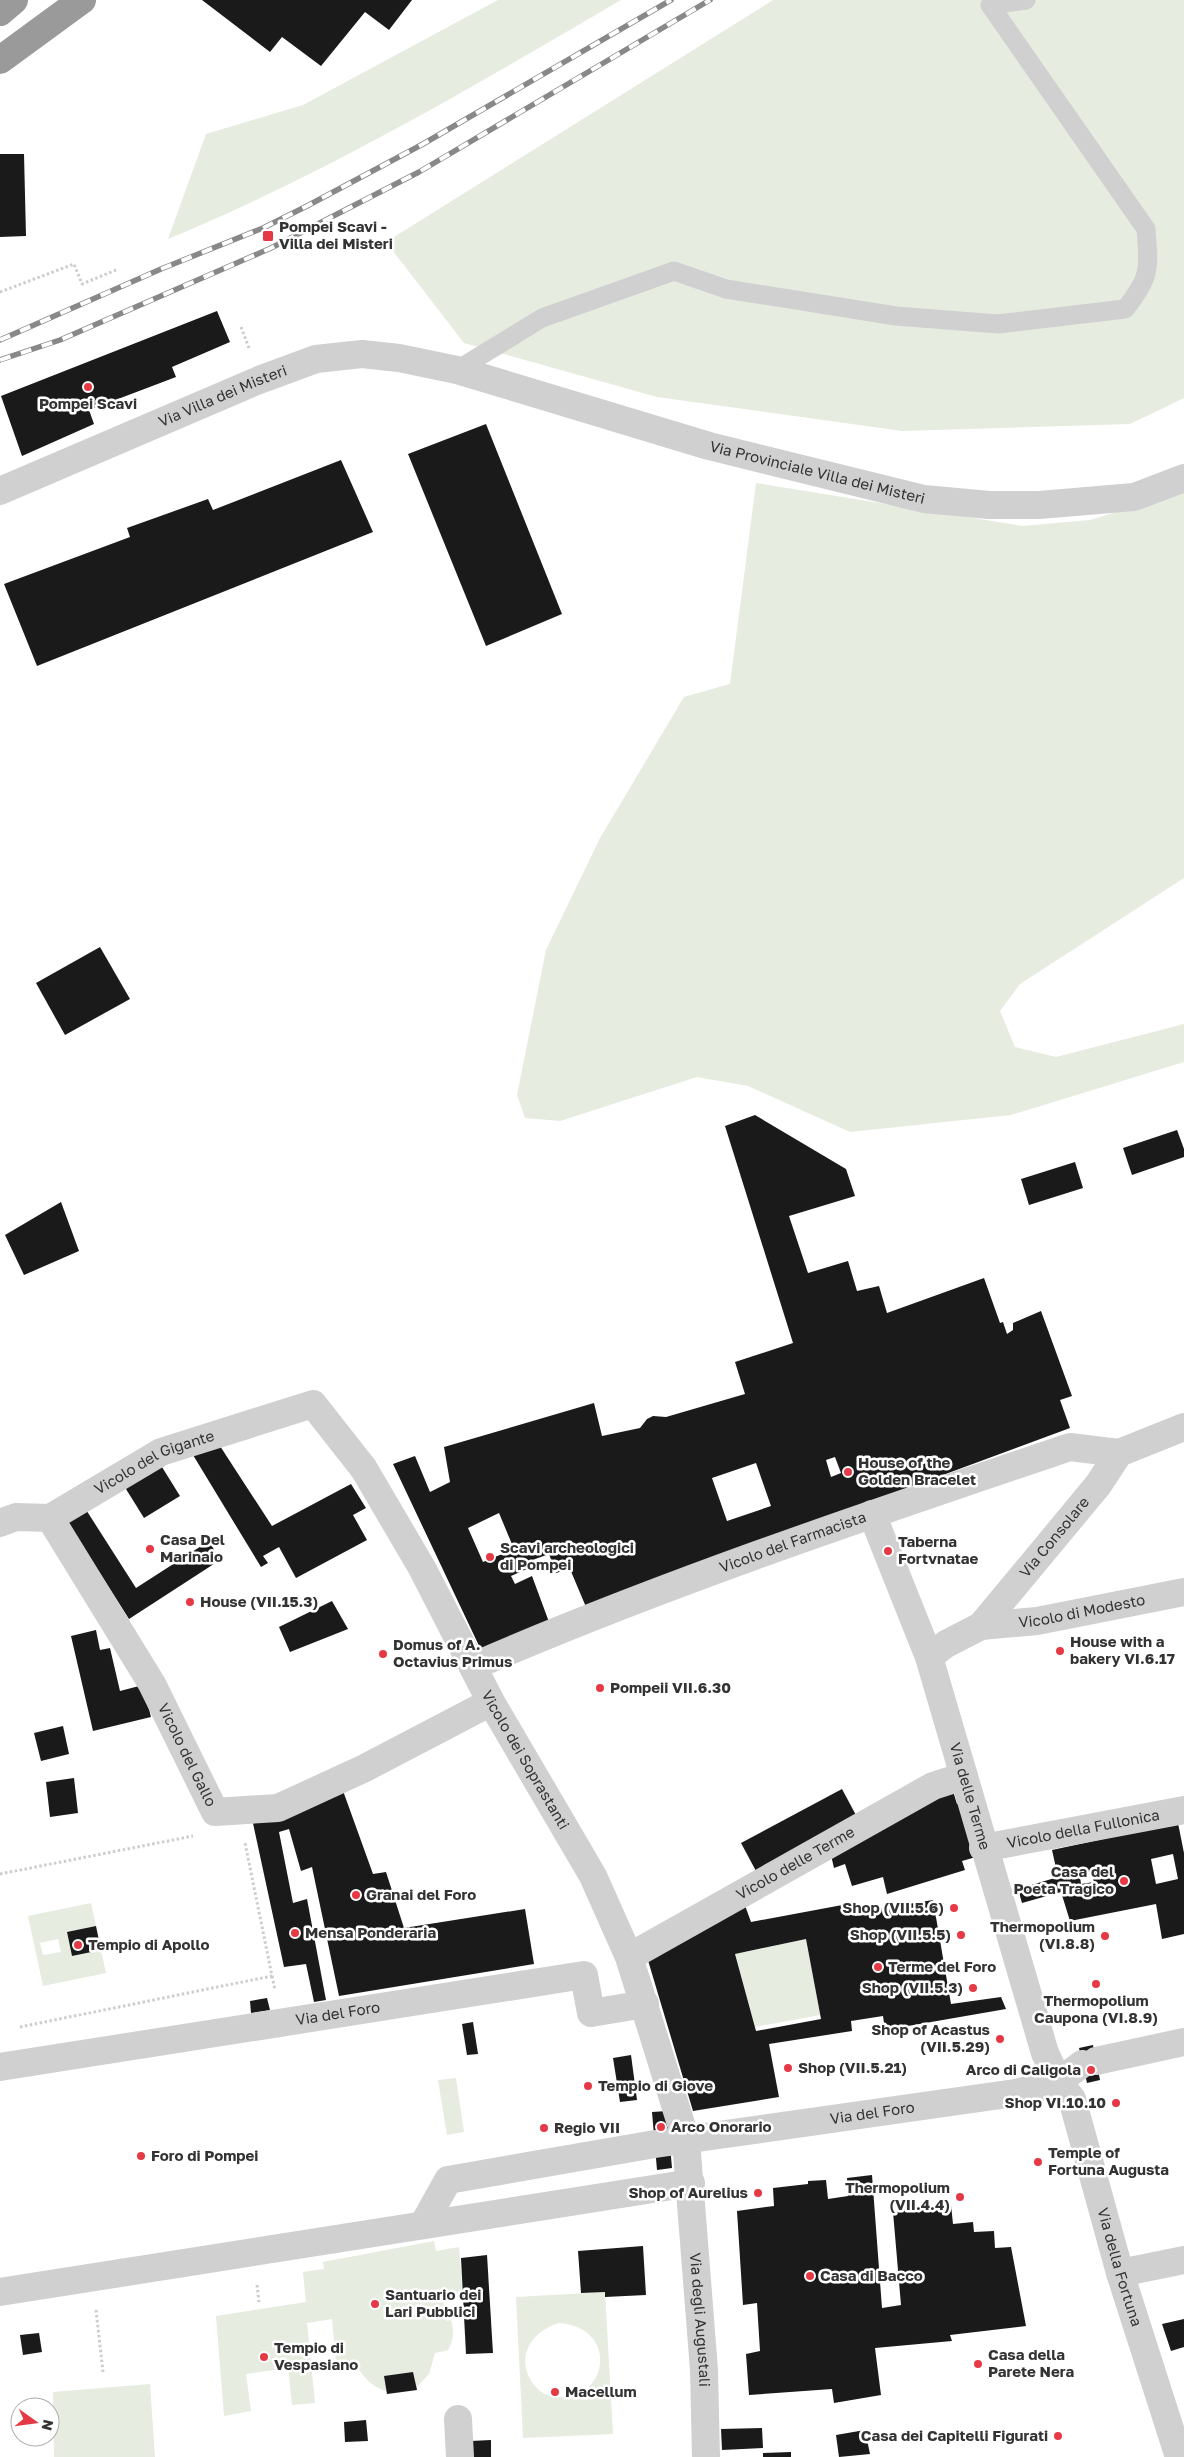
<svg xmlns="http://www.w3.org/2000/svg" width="1184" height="2457" viewBox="0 0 1184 2457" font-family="'Golos Text',sans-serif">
	<rect width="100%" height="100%" fill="#fff"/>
	<!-- green -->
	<g fill="#e6ecdf" fill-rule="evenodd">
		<path d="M 498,0 L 621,0 C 474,86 325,174 168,239 L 206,134 L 303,105 Z"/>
		<path d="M 773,0 L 1184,0 L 1184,398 L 1130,424 L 902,431 L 657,397 L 464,343 L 386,242 Z"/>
		<path d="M 756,483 L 1022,526 L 1090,520 L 1184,492 L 1184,878 L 1020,984 L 1000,1011 L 1015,1047 L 1056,1057 L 1184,1024 L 1184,1062 L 1011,1115 L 850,1132 L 748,1086 L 697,1077 L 560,1121 L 525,1118 L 517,1095 L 546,950 L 600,838 L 684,697 L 730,684 Z"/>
		<path d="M 91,1903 L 96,1926 L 67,1933 L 72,1956 L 101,1950 L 106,1973 L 43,1986 L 28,1916 ZM 58,1939 L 61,1952 L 43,1955 L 40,1943 Z"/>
		<path d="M 806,1939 L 820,2015 L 755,2027 L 735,1954 Z"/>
		<path d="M 456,2078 L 464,2132 L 447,2135 L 438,2080 Z"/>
		<path d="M 434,2241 L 436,2251 L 459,2247 L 463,2297 L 443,2301 L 447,2321 L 451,2320 C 454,2332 454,2339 448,2350 L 435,2353 L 429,2374 L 417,2387 L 417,2390 L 387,2394 L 386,2391 C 371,2386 364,2378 356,2365 L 337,2372 L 332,2319 L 307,2323 L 315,2403 L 292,2405 L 288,2368 L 246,2374 L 251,2411 L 224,2416 L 216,2316 L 306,2302 L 303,2272 L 324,2269 L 323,2262 Z"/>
		<path d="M 605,2292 L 613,2434 L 523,2438 L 516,2297 ZM 559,2323 C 620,2327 609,2403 555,2397 C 544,2396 534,2388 529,2377 C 517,2352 535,2330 559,2323 Z"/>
		<path d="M 150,2384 L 155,2457 L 54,2457 L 53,2392 Z"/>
	</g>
	<!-- building -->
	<g fill="#1a1a1a" fill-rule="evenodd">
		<path d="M 202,0 L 412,0 L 389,30 L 365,12 L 321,66 L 282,37 L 270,52 Z"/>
		<path d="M 0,154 L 24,154 L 26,236 L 0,237 Z"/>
		<path d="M 217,311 L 230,342 L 172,367 L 176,377 L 89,410 L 94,424 L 22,456 L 1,396 Z"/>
		<path d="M 486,424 L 562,614 L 486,646 L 408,454 Z"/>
		<path d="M 341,460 L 373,532 L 37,666 L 4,584 L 130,537 L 127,528 L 208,499 L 213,510 Z"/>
		<path d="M 100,947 L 130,999 L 65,1035 L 36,983 Z"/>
		<path d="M 755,1115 L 846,1169 L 855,1196 L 789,1216 L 808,1273 L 848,1261 L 857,1291 L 879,1286 L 887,1313 L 984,1278 L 1000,1323 L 1003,1322 L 1007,1334 L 1013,1330 L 1013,1323 L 1041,1311 L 1072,1396 L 1060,1400 L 1070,1428 L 586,1607 L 570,1569 L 556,1573 L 549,1554 L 527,1562 L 529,1568 L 511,1576 L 515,1584 L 532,1576 L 549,1622 L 481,1650 L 393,1464 L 415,1456 L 430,1492 L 450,1482 L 444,1447 L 594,1403 L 602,1436 L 640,1428 L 647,1419 L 653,1416 L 666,1417 L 745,1394 L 735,1362 L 793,1343 L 725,1126 ZM 835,1457 L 841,1473 L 831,1477 L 826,1460 ZM 756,1463 L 771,1506 L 727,1521 L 712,1478 ZM 499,1513 L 514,1549 L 483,1562 L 468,1528 Z"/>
		<path d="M 1177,1130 L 1184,1149 L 1184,1157 L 1132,1175 L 1123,1148 Z"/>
		<path d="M 1075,1162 L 1083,1188 L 1029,1205 L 1021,1179 Z"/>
		<path d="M 61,1202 L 79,1251 L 24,1275 L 5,1235 Z"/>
		<path d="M 220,1446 L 272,1526 L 351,1484 L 366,1508 L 353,1515 L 367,1540 L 296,1578 L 279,1547 L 263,1556 L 268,1563 L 261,1567 L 193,1455 Z"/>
		<path d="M 157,1459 L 180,1496 L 144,1518 L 121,1481 Z"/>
		<path d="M 83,1505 L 136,1588 L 209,1541 L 220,1560 L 129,1619 L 65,1518 Z"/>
		<path d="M 332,1601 L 348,1629 L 290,1652 L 279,1627 Z"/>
		<path d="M 96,1630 L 100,1650 L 110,1648 L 120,1691 L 143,1685 L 151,1717 L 93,1731 L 71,1636 Z"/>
		<path d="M 63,1726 L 69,1754 L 41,1761 L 34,1733 Z"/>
		<path d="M 74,1778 L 78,1813 L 50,1817 L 46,1782 Z"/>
		<path d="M 342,1788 L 373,1874 L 386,1872 L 404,1928 L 525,1909 L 534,1964 L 339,1996 L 312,1867 L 301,1871 L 289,1829 L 279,1832 L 293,1903 L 307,1899 L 326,2000 L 314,2002 L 306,1964 L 284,1967 L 251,1814 Z"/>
		<path d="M 842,1789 L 857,1817 L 756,1871 L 741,1843 Z"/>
		<path d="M 953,1791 L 957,1804 L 961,1803 L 976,1857 L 962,1861 L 965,1870 L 887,1894 L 883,1877 L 852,1886 L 845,1864 L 834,1868 L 830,1851 Z"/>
		<path d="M 1178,1823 L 1184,1853 L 1184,1934 L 1162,1939 L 1156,1904 L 1070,1921 L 1061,1892 L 1022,1903 L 1018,1889 L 1058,1877 L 1052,1850 ZM 1173,1854 L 1178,1879 L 1156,1884 L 1151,1859 ZM 1092,1874 L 1094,1882 L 1081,1884 L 1080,1877 Z"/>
		<path d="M 743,1900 L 751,1922 L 853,1903 L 855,1916 L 861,1915 L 864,1911 L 933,1900 L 951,2004 L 1001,1997 L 1006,2009 L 885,2030 L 883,2016 L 851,2021 L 852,2031 L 769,2044 L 779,2097 L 693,2111 L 647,1957 ZM 806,1939 L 821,2019 L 756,2031 L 735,1954 Z"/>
		<path d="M 96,1926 L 101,1950 L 72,1956 L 67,1932 Z"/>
		<path d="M 267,1998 L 270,2010 L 251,2013 L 250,2001 Z"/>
		<path d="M 473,2022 L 478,2054 L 467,2055 L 462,2024 Z"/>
		<path d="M 1093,2045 L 1100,2080 L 1087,2083 L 1079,2048 Z"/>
		<path d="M 631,2055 L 637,2100 L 620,2102 L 613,2058 Z"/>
		<path d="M 667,2111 L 672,2168 L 657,2170 L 652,2112 Z"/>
		<path d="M 872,2175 L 882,2308 L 901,2305 L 893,2212 L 951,2205 L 953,2224 L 973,2222 L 974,2232 L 994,2231 L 995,2248 L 1011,2247 L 1026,2326 L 950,2335 L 952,2341 L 875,2348 L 881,2395 L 834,2403 L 832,2389 L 749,2395 L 746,2354 L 760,2351 L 757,2303 L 743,2305 L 737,2211 L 774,2206 L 773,2188 L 808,2184 L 808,2181 L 826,2180 L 828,2199 L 848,2196 L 847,2178 Z"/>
		<path d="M 643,2246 L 646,2295 L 605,2297 L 605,2292 L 581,2293 L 578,2251 Z"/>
		<path d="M 487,2255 L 493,2353 L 466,2354 L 461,2258 Z"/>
		<path d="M 1184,2319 L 1184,2347 L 1171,2351 L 1162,2324 Z"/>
		<path d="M 39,2333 L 42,2352 L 23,2355 L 20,2335 Z"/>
		<path d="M 413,2372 L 417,2390 L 387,2394 L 384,2376 Z"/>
		<path d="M 366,2420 L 368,2441 L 345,2442 L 344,2422 Z"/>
		<path d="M 762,2428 L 763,2448 L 722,2450 L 721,2429 Z"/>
		<path d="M 865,2430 L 870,2454 L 839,2457 L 836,2435 Z"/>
		<path d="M 491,2440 L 491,2457 L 472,2457 L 471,2441 Z"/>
		<path d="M 791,2452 L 791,2457 L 763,2457 L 763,2453 Z"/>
	</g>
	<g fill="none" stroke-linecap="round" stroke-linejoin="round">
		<!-- path -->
		<g stroke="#cdcdcd" stroke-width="3" stroke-dasharray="2.5 2.5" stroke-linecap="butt">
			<path d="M 0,292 L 74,264 L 82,284 L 116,270"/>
			<path d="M 241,327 L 249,348"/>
			<path d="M 0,1874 L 193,1836"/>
			<path d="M 272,1976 L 275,1990"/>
			<path d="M 20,2027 L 272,1976 L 245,1843"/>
			<path d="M 257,2285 L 259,2302"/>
			<path d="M 96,2310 L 103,2372"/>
		</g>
		<!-- service -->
		<path stroke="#d0d0d0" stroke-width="19" d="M 457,370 L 542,318 L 674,271 L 726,289 L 896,316 L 998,324 L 1125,309 C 1151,277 1149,269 1146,229 L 990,5 L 1026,0"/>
		<!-- pedestrian -->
		<g stroke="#d0d0d0" stroke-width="28">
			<path id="s1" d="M 872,1514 L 929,1657 L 1045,2053 L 1058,2081 L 1072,2099 L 1120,2273 L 1179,2457"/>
			<path id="s2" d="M 50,1518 L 152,1684 L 215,1812 L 278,1808 L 365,1768 L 491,1702"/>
			<path id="s3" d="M 0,1523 L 16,1517 L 50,1518 L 161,1452 L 313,1404 L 364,1469 L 422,1568 L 491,1702 L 593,1876 L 629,1957 L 686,2140 L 704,2370 L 706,2457"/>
			<path id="s4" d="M 981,1626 L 1037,1621 L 1184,1592"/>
			<path id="s5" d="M 929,1657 L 946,1644 L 981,1626 L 1098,1485 L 1119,1453 L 1184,1427"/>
			<path id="s6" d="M 474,1666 C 668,1582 869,1515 1070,1447 L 1119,1453"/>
			<path id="s7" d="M 983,1848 L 1184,1810"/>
			<path id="s8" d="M 629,1957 L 933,1786 L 964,1776"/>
			<path d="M 1096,2061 L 1184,2042"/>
			<path id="s9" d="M 0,2067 L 584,1975 L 591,2013 L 645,2004"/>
			<path id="s10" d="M 423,2225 L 448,2180 L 655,2144 L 1015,2093 C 1043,2087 1060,2082 1082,2064"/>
			<path d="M 1120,2273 L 1184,2260"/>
			<path d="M 0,2292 L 691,2183"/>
			<path d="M 458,2419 L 460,2457"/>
		</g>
		<!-- minor -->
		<path stroke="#d0d0d0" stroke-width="28" id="s11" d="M 0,491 L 259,380 L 316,359 L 362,354 L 399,358 L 457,370 L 709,446 L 924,499 L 989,505 L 1039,505 L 1134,497 L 1184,478"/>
		<!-- motorway -->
		<g stroke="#9a9a9a" stroke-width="28">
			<path d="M 0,12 L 14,0"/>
			<path d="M 0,60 L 82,0"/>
		</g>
		<!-- rail casing -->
		<g stroke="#888" stroke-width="5.5">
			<g id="rail">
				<path d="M 0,340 L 161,269 L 263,228 L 307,206 L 423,144 L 671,0"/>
				<path d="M 0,360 L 60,340 L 271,248 L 419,172 L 710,0"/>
			</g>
		</g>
		<!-- rail -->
		<use href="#rail" stroke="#fff" stroke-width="4" stroke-dasharray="11" stroke-linecap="butt"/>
	</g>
	<!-- markers -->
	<g fill="#e63946" stroke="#fff" stroke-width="2">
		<rect x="262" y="230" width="12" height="12" rx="2.5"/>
		<circle cx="88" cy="387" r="5"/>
		<circle cx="848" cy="1472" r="5"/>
		<circle cx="150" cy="1549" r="5"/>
		<circle cx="888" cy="1551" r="5"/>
		<circle cx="490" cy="1557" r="5"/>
		<circle cx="190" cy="1602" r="5"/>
		<circle cx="1060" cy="1651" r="5"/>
		<circle cx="383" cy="1654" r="5"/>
		<circle cx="600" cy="1688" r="5"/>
		<circle cx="1124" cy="1881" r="5"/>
		<circle cx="356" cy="1895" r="5"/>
		<circle cx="954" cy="1908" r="5"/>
		<circle cx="295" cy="1933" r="5"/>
		<circle cx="961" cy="1935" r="5"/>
		<circle cx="1105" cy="1936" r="5"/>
		<circle cx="78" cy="1945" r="5"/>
		<circle cx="878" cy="1967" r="5"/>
		<circle cx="1096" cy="1984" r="5"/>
		<circle cx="973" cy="1988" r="5"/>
		<circle cx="1000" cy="2039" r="5"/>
		<circle cx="788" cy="2068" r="5"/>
		<circle cx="1091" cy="2070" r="5"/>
		<circle cx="588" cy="2086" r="5"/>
		<circle cx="1116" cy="2103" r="5"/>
		<circle cx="661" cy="2127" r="5"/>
		<circle cx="544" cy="2128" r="5"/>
		<circle cx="141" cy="2156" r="5"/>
		<circle cx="1038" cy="2162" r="5"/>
		<circle cx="758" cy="2193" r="5"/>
		<circle cx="960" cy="2197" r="5"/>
		<circle cx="810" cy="2276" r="5"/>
		<circle cx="375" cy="2304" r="5"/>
		<circle cx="264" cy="2357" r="5"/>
		<circle cx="978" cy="2364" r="5"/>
		<circle cx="555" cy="2392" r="5"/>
		<circle cx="1058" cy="2436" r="5"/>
	</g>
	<g text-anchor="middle" stroke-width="5" stroke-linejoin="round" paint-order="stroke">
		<!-- poi labels -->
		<g font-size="15" font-weight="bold" fill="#333" stroke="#fff" text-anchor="start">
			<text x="279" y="232">Pompei Scavi -<tspan x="279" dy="17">Villa dei Misteri</tspan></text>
			<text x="88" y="409" text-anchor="middle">Pompei Scavi</text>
			<text x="858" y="1468">House of the<tspan x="858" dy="17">Golden Bracelet</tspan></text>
			<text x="160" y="1545">Casa Del<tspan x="160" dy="17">Marinaio</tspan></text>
			<text x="898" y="1547">Taberna<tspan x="898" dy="17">Fortvnatae</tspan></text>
			<text x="500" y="1553">Scavi archeologici<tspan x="500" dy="17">di Pompei</tspan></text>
			<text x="200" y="1607">House (VII.15.3)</text>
			<text x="1070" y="1647">House with a<tspan x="1070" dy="17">bakery VI.6.17</tspan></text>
			<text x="393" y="1650">Domus of A.<tspan x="393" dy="17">Octavius Primus</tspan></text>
			<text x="610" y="1693">Pompeii VII.6.30</text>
			<text x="1114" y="1877" text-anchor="end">Casa del<tspan x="1114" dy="17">Poeta Tragico</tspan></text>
			<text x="366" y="1900">Granai del Foro</text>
			<text x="944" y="1913" text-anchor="end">Shop (VII.5.6)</text>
			<text x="1095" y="1932" text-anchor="end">Thermopolium<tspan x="1095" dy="17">(VI.8.8)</tspan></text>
			<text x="305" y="1938">Mensa Ponderaria</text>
			<text x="951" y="1940" text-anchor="end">Shop (VII.5.5)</text>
			<text x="88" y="1950">Tempio di Apollo</text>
			<text x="888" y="1972">Terme del Foro</text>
			<text x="963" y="1993" text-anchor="end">Shop (VII.5.3)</text>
			<text x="1096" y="2006" text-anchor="middle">Thermopolium<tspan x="1096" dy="17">Caupona (VI.8.9)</tspan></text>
			<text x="990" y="2035" text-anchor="end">Shop of Acastus<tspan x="990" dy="17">(VII.5.29)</tspan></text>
			<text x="798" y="2073">Shop (VII.5.21)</text>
			<text x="1081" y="2075" text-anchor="end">Arco di Caligola</text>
			<text x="598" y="2091">Tempio di Giove</text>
			<text x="1106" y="2108" text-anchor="end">Shop VI.10.10</text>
			<text x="671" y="2132">Arco Onorario</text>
			<text x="554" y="2133">Regio VII</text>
			<text x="1048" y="2158">Temple of<tspan x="1048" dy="17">Fortuna Augusta</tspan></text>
			<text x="151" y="2161">Foro di Pompei</text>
			<text x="950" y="2193" text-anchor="end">Thermopolium<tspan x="950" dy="17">(VII.4.4)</tspan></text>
			<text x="748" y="2198" text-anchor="end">Shop of Aurelius</text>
			<text x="820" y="2281">Casa di Bacco</text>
			<text x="385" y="2300">Santuario dei<tspan x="385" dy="17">Lari Pubblici</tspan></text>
			<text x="274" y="2353">Tempio di<tspan x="274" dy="17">Vespasiano</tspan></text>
			<text x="988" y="2360">Casa della<tspan x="988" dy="17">Parete Nera</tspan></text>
			<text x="565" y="2397">Macellum</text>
			<text x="1048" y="2441" text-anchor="end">Casa dei Capitelli Figurati</text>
		</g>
		<!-- street labels -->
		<g font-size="15" fill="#333" stroke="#fff">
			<text dy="5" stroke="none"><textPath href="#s11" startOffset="242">Via Villa dei Misteri</textPath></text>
			<text dy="5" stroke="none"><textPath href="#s11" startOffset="860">Via Provinciale Villa dei Misteri</textPath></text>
			<text dy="5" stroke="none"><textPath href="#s3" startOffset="170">Vicolo del Gigante</textPath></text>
			<text dy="5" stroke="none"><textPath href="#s5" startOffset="176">Via Consolare</textPath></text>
			<text dy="5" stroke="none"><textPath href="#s6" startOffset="342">Vicolo del Farmacista</textPath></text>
			<text dy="5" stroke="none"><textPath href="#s4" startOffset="102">Vicolo di Modesto</textPath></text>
			<text dy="5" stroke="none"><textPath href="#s2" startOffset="274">Vicolo del Gallo</textPath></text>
			<text dy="5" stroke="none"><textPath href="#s3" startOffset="755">Vicolo dei Soprastanti</textPath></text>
			<text dy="5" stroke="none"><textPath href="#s1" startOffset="299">Via delle Terme</textPath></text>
			<text dy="5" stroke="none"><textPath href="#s7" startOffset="102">Vicolo della Fullonica</textPath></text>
			<text dy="5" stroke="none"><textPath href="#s8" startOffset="191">Vicolo delle Terme</textPath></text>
			<text dy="5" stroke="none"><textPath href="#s9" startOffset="342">Via del Foro</textPath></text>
			<text dy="5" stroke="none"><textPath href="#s10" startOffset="481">Via del Foro</textPath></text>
			<text dy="5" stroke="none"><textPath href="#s1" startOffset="795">Via della Fortuna</textPath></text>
			<text dy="5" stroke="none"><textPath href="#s3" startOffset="1350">Via degli Augustali</textPath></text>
		</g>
	</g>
	<!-- north arrow -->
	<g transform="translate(35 2422) rotate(104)"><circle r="24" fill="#ffffff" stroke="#adadad"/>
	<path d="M0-4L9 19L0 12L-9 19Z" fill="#e63946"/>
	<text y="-8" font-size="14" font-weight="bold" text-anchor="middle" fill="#333333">N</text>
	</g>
</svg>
